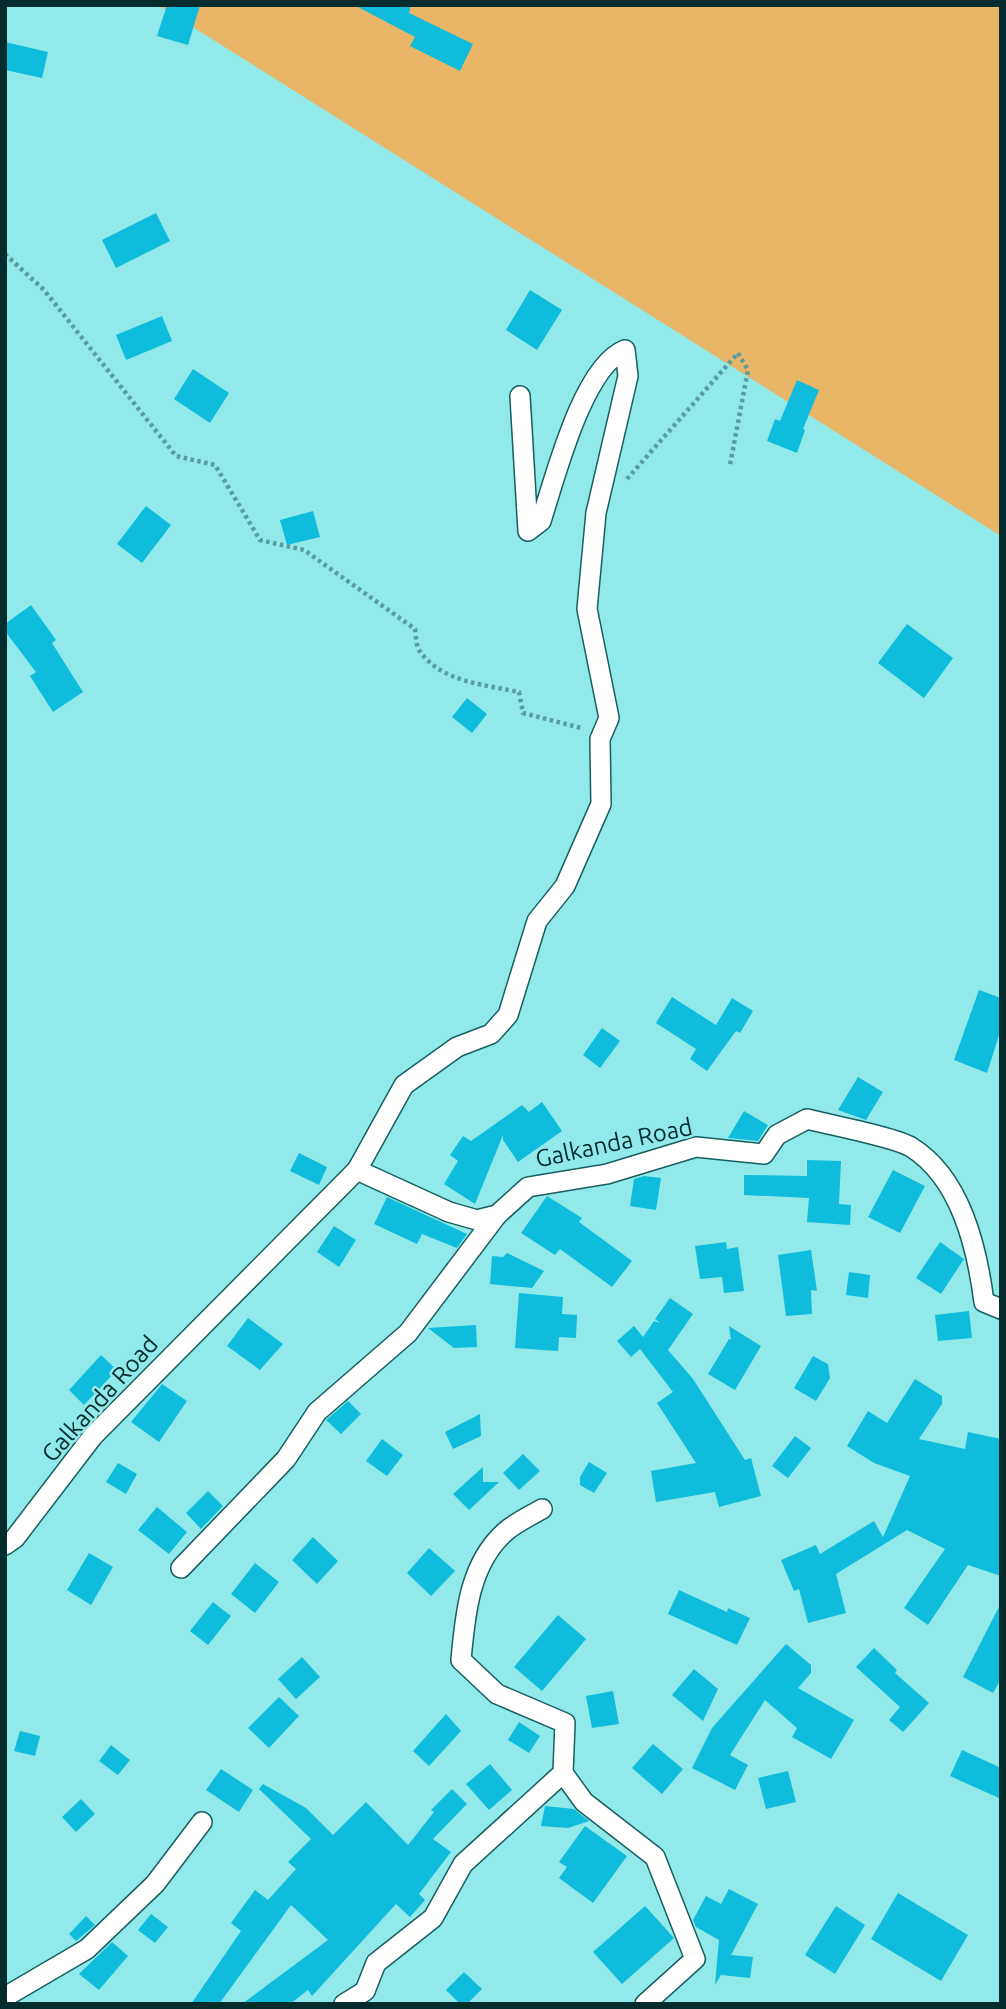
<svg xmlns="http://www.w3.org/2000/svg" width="1006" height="2009" viewBox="0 0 1006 2009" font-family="Ubuntu,sans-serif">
	<rect width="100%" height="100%" fill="#92e9e9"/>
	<!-- green -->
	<path fill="#e9b567" d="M 158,5 L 1001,5 L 1001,536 Z"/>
	<!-- building -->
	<g fill="#0fbcdc">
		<path d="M 167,5 L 200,5 L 188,45 L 157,36 Z"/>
		<path d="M 354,5 L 411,5 L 409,13 L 473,44 L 460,71 L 410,46 L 415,37 Z"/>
		<path d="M 5,42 L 48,52 L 42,78 L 5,70 Z"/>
		<path d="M 156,213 L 170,241 L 116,268 L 102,240 Z"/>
		<path d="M 530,290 L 562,310 L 537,350 L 506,330 Z"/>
		<path d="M 162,316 L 172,341 L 126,360 L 116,335 Z"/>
		<path d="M 193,369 L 229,393 L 210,423 L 174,399 Z"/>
		<path d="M 797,380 L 819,390 L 803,429 L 805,430 L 797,453 L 767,441 L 775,419 L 780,421 Z"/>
		<path d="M 146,506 L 171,525 L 142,563 L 117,544 Z"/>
		<path d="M 313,511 L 320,537 L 287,545 L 280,520 Z"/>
		<path d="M 31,605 L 56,640 L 52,643 L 83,692 L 53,712 L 30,676 L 36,672 L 5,631 L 5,624 Z"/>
		<path d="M 907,624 L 953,658 L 924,698 L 878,663 Z"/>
		<path d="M 467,698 L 487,714 L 472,733 L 452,717 Z"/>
		<path d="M 979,990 L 1001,998 L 1001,1029 L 987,1073 L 954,1060 Z"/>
		<path d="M 672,997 L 716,1025 L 732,998 L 753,1011 L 740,1033 L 736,1031 L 707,1071 L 690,1059 L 696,1049 L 656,1023 Z"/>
		<path d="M 602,1028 L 620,1041 L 600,1068 L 583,1055 Z"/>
		<path d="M 858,1077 L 883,1092 L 866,1120 L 838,1110 Z"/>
		<path d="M 542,1102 L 562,1131 L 518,1162 L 503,1140 L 503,1135 L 475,1204 L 444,1184 L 458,1161 L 450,1155 L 463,1136 L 471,1141 L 522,1105 L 529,1112 Z"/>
		<path d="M 744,1111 L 768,1125 L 758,1141 L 728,1138 Z"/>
		<path d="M 299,1153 L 327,1167 L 319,1185 L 290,1171 Z"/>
		<path d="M 807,1160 L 841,1161 L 839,1204 L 851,1205 L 850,1225 L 807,1222 L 809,1198 L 744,1195 L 744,1175 L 807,1176 Z"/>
		<path d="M 893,1170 L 925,1186 L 900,1233 L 868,1217 Z"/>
		<path d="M 644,1176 L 661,1178 L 656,1210 L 630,1206 L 634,1179 Z"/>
		<path d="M 547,1196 L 582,1218 L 579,1222 L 632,1261 L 612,1287 L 560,1249 L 555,1255 L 521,1233 Z"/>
		<path d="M 387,1197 L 441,1222 L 467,1234 L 457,1248 L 422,1234 L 417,1244 L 374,1224 Z"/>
		<path d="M 334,1226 L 356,1240 L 339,1267 L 317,1252 Z"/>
		<path d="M 726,1242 L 727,1249 L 738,1247 L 744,1291 L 724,1293 L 722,1277 L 700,1279 L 695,1246 Z"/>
		<path d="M 940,1242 L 964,1259 L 941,1294 L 916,1278 Z"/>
		<path d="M 811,1250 L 817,1291 L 811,1290 L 812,1314 L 786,1316 L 778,1255 Z"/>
		<path d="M 507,1253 L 544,1271 L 532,1288 L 490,1284 L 492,1256 L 503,1257 Z"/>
		<path d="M 849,1272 L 870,1275 L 868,1298 L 846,1295 Z"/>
		<path d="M 519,1293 L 563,1297 L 562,1314 L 577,1315 L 576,1338 L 559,1337 L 558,1351 L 515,1348 Z"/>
		<path d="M 670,1298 L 693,1314 L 668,1350 L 693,1379 L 745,1460 L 751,1458 L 761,1496 L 719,1507 L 715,1492 L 656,1502 L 651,1471 L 696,1463 L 657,1403 L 673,1392 L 640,1349 L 631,1357 L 617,1341 L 634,1326 L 643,1337 L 654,1321 L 660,1323 L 655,1319 Z"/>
		<path d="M 969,1311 L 972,1338 L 938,1341 L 935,1315 Z"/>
		<path d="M 248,1318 L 283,1344 L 260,1370 L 227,1346 Z"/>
		<path d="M 476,1325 L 477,1347 L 454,1348 L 428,1328 Z"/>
		<path d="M 729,1326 L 761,1346 L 735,1390 L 708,1374 L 729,1339 L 731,1340 Z"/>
		<path d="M 101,1355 L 117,1370 L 84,1405 L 69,1390 Z"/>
		<path d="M 813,1356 L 828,1364 L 830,1378 L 816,1401 L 794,1388 Z"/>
		<path d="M 915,1379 L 942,1396 L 942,1404 L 919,1439 L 965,1449 L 968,1432 L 1001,1439 L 1001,1576 L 968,1565 L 928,1625 L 904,1608 L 945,1549 L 907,1530 L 836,1574 L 846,1613 L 808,1623 L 799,1589 L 794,1591 L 781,1560 L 816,1545 L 820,1554 L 874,1521 L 883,1537 L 910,1476 L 874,1463 L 847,1446 L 868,1411 L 887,1423 Z"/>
		<path d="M 162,1384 L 187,1401 L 159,1442 L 131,1422 Z"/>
		<path d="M 348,1401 L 361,1414 L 341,1434 L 326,1420 Z"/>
		<path d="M 480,1414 L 481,1436 L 453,1449 L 445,1432 Z"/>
		<path d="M 795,1436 L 811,1448 L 788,1478 L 772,1466 Z"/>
		<path d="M 382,1439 L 403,1455 L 387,1476 L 366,1461 Z"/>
		<path d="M 523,1454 L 540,1471 L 519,1490 L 503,1473 Z"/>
		<path d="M 589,1462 L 607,1473 L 594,1493 L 580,1485 L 580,1477 Z"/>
		<path d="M 118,1463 L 137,1474 L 126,1494 L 106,1482 Z"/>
		<path d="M 483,1467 L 483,1482 L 499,1482 L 469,1510 L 453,1494 Z"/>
		<path d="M 208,1491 L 223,1506 L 201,1529 L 186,1513 Z"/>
		<path d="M 157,1507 L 187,1532 L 169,1554 L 138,1530 Z"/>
		<path d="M 313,1537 L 338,1561 L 317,1584 L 292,1560 Z"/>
		<path d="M 429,1548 L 455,1571 L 431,1596 L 407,1573 Z"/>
		<path d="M 89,1553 L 113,1567 L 91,1605 L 67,1590 Z"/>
		<path d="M 255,1563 L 279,1582 L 255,1613 L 231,1594 Z"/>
		<path d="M 679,1590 L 727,1612 L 728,1608 L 750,1618 L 737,1645 L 668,1614 Z"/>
		<path d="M 213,1602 L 231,1616 L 208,1645 L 190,1631 Z"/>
		<path d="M 1001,1603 L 1001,1679 L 993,1693 L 963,1677 Z"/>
		<path d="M 558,1615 L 586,1639 L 542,1691 L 514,1667 Z"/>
		<path d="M 786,1644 L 811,1665 L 811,1673 L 798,1688 L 854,1720 L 831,1759 L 792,1737 L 797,1728 L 765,1700 L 730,1755 L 748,1765 L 735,1790 L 692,1768 L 712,1728 Z"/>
		<path d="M 874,1648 L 897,1670 L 895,1673 L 929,1703 L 903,1732 L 889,1720 L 900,1707 L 856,1667 Z"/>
		<path d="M 302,1657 L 320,1677 L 296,1699 L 278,1679 Z"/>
		<path d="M 694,1669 L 718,1689 L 703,1721 L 672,1695 Z"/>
		<path d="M 613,1691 L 619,1724 L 592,1728 L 586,1696 Z"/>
		<path d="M 279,1697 L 299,1716 L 269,1748 L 248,1728 Z"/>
		<path d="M 446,1714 L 461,1731 L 429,1766 L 413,1751 Z"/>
		<path d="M 519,1722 L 540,1736 L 529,1753 L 508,1740 Z"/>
		<path d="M 20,1731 L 40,1736 L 35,1756 L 14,1751 Z"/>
		<path d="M 653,1744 L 683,1769 L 662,1794 L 632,1768 Z"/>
		<path d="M 111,1745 L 130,1760 L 118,1775 L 99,1761 Z"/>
		<path d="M 962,1750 L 1001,1768 L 1001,1799 L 950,1776 Z"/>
		<path d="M 490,1764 L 512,1790 L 489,1810 L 466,1784 Z"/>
		<path d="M 221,1769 L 253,1790 L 239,1812 L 206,1790 Z"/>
		<path d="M 788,1771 L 796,1802 L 766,1809 L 758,1778 Z"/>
		<path d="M 263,1784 L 306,1808 L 333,1835 L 366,1802 L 408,1845 L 434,1812 L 431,1810 L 452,1789 L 467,1804 L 433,1839 L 451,1852 L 419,1894 L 425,1900 L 410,1917 L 396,1904 L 312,1996 L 308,1990 L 290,2004 L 242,2004 L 328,1940 L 291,1905 L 219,2004 L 191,2004 L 241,1931 L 231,1923 L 255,1890 L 268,1900 L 296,1869 L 288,1862 L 311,1839 L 259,1789 Z"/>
		<path d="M 81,1799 L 95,1814 L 76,1832 L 62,1817 Z"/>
		<path d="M 545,1806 L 574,1809 L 589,1821 L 568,1828 L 541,1826 Z"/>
		<path d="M 585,1826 L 627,1856 L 593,1903 L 559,1878 L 567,1867 L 559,1862 Z"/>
		<path d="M 729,1889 L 758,1904 L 731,1955 L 753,1957 L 750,1978 L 721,1975 L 715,1985 L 719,1940 L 696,1927 L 693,1920 L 706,1896 L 721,1904 Z"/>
		<path d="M 898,1893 L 968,1935 L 941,1981 L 871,1939 Z"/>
		<path d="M 645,1906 L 674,1938 L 622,1984 L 593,1952 Z"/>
		<path d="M 836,1906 L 865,1925 L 835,1974 L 805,1955 Z"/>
		<path d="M 151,1914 L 168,1927 L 155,1943 L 138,1930 Z"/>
		<path d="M 86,1916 L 95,1925 L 76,1941 L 69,1934 Z"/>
		<path d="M 112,1942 L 128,1956 L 99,1990 L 79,1974 Z"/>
		<path d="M 464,1972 L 482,1989 L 467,2004 L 460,2004 L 446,1990 Z"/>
	</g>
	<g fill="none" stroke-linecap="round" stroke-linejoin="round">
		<!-- minor casing -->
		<g stroke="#175f60" stroke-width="22">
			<g id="minor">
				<path d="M 357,1170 L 404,1085 L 457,1047 L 491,1034 L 508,1015 L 537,921 L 565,886 L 601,804 L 600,739 L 609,718 L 587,609 L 596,513 L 628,376 L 625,350 C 583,366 555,478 541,521 L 528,531 L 520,396"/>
				<path d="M 5,1545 L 15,1538 L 93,1436 L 357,1170 L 449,1212 L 477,1220 L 497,1215 L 528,1187 L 607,1174 L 696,1147 L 764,1154 L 777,1135 L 807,1119 C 830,1125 894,1137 911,1147 C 961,1178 977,1248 984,1302 L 1001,1309"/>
				<path d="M 181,1568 L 286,1459 L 317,1412 L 408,1333 L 497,1215"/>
				<path d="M 563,1773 L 584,1802 L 655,1857 L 695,1959 L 645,2004"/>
				<path d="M 5,1997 L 87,1949 L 155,1884 L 202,1822"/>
				<path d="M 344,2004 L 365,1991 L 376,1963 L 433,1918 L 463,1864 L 563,1773 L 565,1723 L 497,1694 L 461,1660 C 465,1616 469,1564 505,1532 C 515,1523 530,1516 542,1509"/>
			</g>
		</g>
		<!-- path -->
		<g stroke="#599d9d" stroke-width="4.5" stroke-dasharray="3.5 3.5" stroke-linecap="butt">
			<path d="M 5,254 L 44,290 L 176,456 L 215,465 L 260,540 L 304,550 L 415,629 C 416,635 416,645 419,650 C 440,682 486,685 519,692 L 523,713 L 581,728"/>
			<path d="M 627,479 L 738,353 L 748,370 L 730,465"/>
		</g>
		<!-- minor -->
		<use href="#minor" stroke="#fff" stroke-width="19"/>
	</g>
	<g text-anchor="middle" stroke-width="5" stroke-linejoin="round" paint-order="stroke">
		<!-- street labels -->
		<g font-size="24" fill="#042c2c" stroke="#92e9e9">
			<text transform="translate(614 1143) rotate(-12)" y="8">Galkanda Road</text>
			<text transform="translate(100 1399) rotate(-48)" y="8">Galkanda Road</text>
		</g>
	</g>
	<!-- border -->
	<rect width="1006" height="2009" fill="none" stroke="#042c2c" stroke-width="14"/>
</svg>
